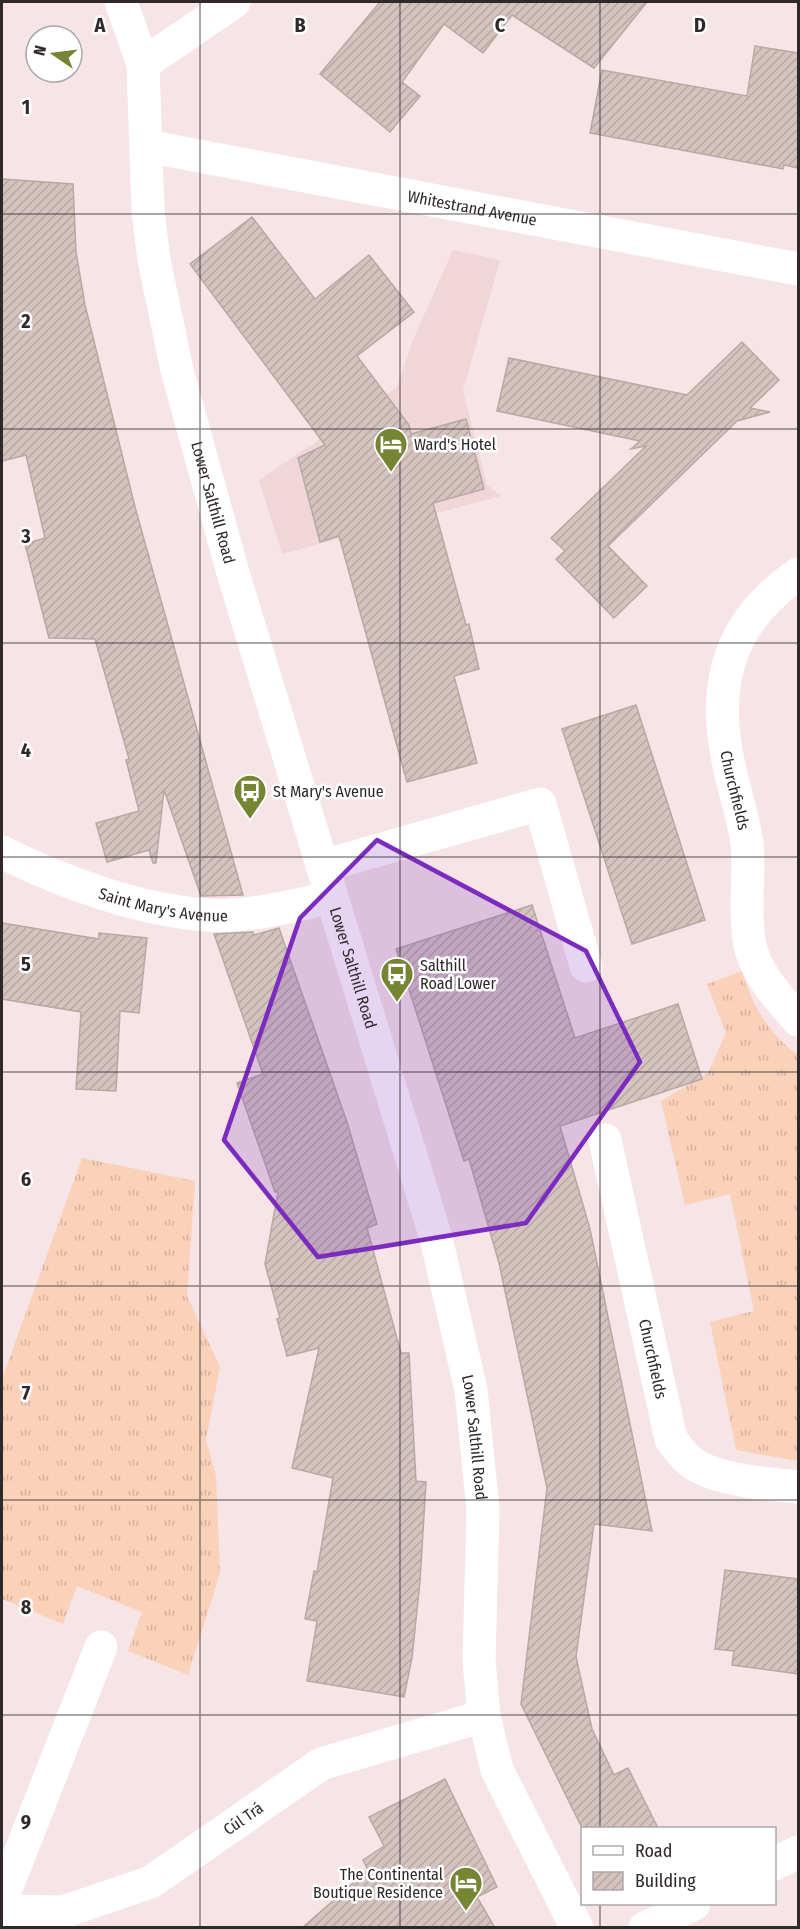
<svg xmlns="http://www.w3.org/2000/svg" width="800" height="1929" viewBox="0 0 800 1929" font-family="'Fira Sans Condensed',sans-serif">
	<defs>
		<pattern id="grass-tufts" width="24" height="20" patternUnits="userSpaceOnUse" patternTransform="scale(1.5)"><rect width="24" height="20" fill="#fad1b9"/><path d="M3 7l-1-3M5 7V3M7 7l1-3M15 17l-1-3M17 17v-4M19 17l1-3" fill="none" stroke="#d7b39f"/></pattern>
		<pattern id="building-hatch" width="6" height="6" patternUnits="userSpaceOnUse" patternTransform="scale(1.5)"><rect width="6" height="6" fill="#d4c3bf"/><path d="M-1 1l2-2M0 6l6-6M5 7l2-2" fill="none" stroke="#b6a8a4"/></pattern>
	</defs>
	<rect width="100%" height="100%" fill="#f6e4e6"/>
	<!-- built -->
	<path fill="#f0d6d9" d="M 453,250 L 500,260 L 463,391 L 487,485 L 501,496 L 282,554 L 259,480 L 397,387 L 413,340 Z"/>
	<!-- grass -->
	<g fill="url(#grass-tufts)">
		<path d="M 742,971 C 751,1005 770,1035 798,1055 L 798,1461 L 736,1450 L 710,1322 L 754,1311 L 730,1194 L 685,1205 L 661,1101 L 708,1073 L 726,1033 L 707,984 Z"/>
		<path d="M 82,1158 L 195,1181 L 187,1296 L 220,1367 L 206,1440 L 216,1476 L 220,1573 L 188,1675 L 128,1651 L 142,1612 L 77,1586 L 63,1624 L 2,1599 L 2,1379 Z"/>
	</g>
	<!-- building -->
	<g fill="url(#building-hatch)" stroke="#b8a8a4" stroke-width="1.5">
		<path d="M 380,2 L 647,2 L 594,68 L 512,15 L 483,53 L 444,24 L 402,82 L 420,96 L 390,132 L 320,74 Z"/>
		<path d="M 755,46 L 798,53 L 798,168 L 784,165 L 783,169 L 590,133 L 602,70 L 747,96 Z"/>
		<path d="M 2,179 L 73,184 L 76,252 L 85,305 L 135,507 L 243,895 L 201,896 L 164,790 L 156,863 L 153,863 L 149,850 L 107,862 L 96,823 L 139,811 L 126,760 L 129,759 L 95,639 L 49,638 L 25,544 L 45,538 L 26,455 L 2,461 Z"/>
		<path d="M 252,217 L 315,299 L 369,255 L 414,312 L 357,356 L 409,425 L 411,434 L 466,419 L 484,489 L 433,503 L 466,625 L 469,624 L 479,669 L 454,676 L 477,763 L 407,782 L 339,536 L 320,542 L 298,458 L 325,445 L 190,264 Z"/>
		<path d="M 742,342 L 779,380 L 750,408 L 770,412 L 737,421 L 608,546 L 647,586 L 614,618 L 556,559 L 565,551 L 551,538 L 646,446 L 631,449 L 640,441 L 497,411 L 509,358 L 687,395 Z"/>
		<path d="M 636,705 L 705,920 L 632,944 L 562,729 Z"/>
		<path d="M 532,905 L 575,1038 L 678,1004 L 702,1079 L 560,1126 L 590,1229 L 652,1531 L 594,1524 L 576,1657 L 592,1729 L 614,1775 L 628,1768 L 658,1828 L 582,1828 L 521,1704 L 547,1488 L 499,1263 L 469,1159 L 464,1161 L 396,949 Z"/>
		<path d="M 2,923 L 99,939 L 99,933 L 147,938 L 139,1013 L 120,1011 L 116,1091 L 76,1089 L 81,1012 L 2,999 Z"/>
		<path d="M 279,928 L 347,1122 L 377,1224 L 367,1228 L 401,1353 L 409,1353 L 416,1481 L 426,1482 L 420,1581 L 412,1658 L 404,1697 L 307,1681 L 317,1621 L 305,1619 L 314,1571 L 317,1572 L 333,1478 L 292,1468 L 319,1348 L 287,1356 L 277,1319 L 280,1318 L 265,1264 L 278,1192 L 275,1192 L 237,1083 L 263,1074 L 214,934 L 253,932 L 254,935 Z"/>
		<path d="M 725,1570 L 798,1579 L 798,1674 L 732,1665 L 734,1651 L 715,1649 Z"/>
		<path d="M 445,1779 L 497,1887 L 477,1897 L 495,1928 L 302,1928 L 368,1870 L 363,1860 L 384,1846 L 369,1817 Z"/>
	</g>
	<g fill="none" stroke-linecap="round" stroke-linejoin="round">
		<!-- street -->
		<g stroke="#fff" stroke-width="33">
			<path d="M 143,64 L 234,2"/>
			<path id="s1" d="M 146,146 L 798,269"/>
			<path id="s2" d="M 798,574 C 733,619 712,677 727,755 C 732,785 743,814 747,844 C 750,876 744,908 749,940 C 753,971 779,998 798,1020"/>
			<path id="s3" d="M 2,852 C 62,882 138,910 206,915 C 249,918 291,906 332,897"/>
			<path d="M 322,866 L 540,804 L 586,966"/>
			<path id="s4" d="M 605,1140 L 671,1439 C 679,1450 686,1460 697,1466 C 723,1481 769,1484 798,1487"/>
			<path d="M 774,1864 L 798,1852"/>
			<path d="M 2,1899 L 101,1647"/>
			<path id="s5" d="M 2,1911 L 63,1912 L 151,1882 L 321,1764 L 484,1716"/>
			<path d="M 645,1928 L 694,1904"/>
		</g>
		<!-- secondary -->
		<path stroke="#fff" stroke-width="33" id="s6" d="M 121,2 L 143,64 L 148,212 L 154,260 L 177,370 L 233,573 L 436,1238 L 471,1390 L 483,1510 L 479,1661 L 484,1716 L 497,1770 L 577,1928"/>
	</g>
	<!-- marked area -->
	<path fill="#7b2cbf" fill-opacity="0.2" stroke="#7b2cbf" stroke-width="4.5" stroke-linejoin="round" d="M 377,840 L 586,951 L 640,1062 L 526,1223 L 318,1257 L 224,1140 L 300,918 Z"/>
	<!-- grid -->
	<path fill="none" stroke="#30292a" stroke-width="1.5" stroke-opacity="0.55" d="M 200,2 L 200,1928M 400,2 L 400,1928M 600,2 L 600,1828M 2,214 L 798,214M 2,429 L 798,429M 2,643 L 798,643M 2,857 L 798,857M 2,1072 L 798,1072M 2,1286 L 798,1286M 2,1500 L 798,1500M 2,1715 L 798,1715M 600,1904 L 600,1928"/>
	<!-- icons -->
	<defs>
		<g id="hotel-pin" transform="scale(1.725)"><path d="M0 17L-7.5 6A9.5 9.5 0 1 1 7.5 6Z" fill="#768533" stroke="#fff"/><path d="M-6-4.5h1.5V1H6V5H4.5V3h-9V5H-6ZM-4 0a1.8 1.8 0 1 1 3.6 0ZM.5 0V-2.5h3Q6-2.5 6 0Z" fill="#fff"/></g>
		<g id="bus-pin" transform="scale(1.725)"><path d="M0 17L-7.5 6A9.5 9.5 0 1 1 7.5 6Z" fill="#768533" stroke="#fff"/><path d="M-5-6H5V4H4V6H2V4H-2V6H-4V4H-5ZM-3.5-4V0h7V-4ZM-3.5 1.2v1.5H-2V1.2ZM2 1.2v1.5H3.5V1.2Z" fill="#fff"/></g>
	</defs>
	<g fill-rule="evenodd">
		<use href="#hotel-pin" x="391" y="444"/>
		<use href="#bus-pin" x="250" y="791"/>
		<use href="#bus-pin" x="397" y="974"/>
		<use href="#hotel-pin" x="466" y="1883"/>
	</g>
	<g text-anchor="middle" stroke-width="5" stroke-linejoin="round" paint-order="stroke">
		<!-- street labels -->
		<g font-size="16" fill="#30292a" stroke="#fff">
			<text dy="6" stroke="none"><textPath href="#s1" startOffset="332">Whitestrand Avenue</textPath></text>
			<text dy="6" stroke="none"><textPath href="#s6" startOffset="512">Lower Salthill Road</textPath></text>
			<text dy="6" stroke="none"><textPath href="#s2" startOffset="244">Churchfields</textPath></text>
			<text dy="6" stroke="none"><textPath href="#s3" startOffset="171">Saint Mary's Avenue</textPath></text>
			<text dy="6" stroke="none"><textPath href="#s6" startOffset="998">Lower Salthill Road</textPath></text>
			<text dy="6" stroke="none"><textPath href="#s4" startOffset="224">Churchfields</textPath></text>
			<text dy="6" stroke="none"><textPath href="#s6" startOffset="1484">Lower Salthill Road</textPath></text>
			<text dy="6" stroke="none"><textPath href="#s5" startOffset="266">Cúl Trá</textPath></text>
		</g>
		<!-- poi labels -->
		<g font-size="16" fill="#30292a" stroke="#fff" text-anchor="start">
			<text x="414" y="450">Ward's Hotel</text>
			<text x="273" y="797">St Mary's Avenue</text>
			<text x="420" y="971">Salthill<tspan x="420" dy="18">Road Lower</tspan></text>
			<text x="443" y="1880" text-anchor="end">The Continental<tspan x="443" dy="18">Boutique Residence</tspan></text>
		</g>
	</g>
	<g font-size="20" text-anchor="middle" font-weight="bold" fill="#30292a" stroke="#fff" stroke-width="5" stroke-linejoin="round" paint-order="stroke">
		<text x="100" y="32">A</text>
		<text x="300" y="32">B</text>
		<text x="500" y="32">C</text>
		<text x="700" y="32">D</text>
		<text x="26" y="114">1</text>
		<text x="26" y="328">2</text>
		<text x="26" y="543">3</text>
		<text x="26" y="757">4</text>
		<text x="26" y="971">5</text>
		<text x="26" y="1186">6</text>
		<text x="26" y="1400">7</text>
		<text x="26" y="1614">8</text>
		<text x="26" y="1829">9</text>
	</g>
	<!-- border -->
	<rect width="800" height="1929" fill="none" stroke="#30292a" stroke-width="6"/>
	<!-- legend -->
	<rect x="581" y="1827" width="195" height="78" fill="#ffffff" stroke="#aca9aa" stroke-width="1.5"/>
	<rect x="593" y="1846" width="30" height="9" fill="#ffffff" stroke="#aca9aa" stroke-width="1.5"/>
	<text x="635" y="1857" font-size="18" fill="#30292a">Road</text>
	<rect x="593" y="1872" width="30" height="18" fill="url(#building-hatch)" stroke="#aca9aa" stroke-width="1.5"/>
	<text x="635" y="1887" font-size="18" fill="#30292a">Building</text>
	<!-- north arrow -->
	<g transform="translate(54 54) rotate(284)"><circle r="28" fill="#ffffff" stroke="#aca9aa" stroke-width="1.5"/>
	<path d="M0-4.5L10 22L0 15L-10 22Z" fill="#768533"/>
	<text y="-9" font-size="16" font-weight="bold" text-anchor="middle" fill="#30292a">N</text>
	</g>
</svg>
